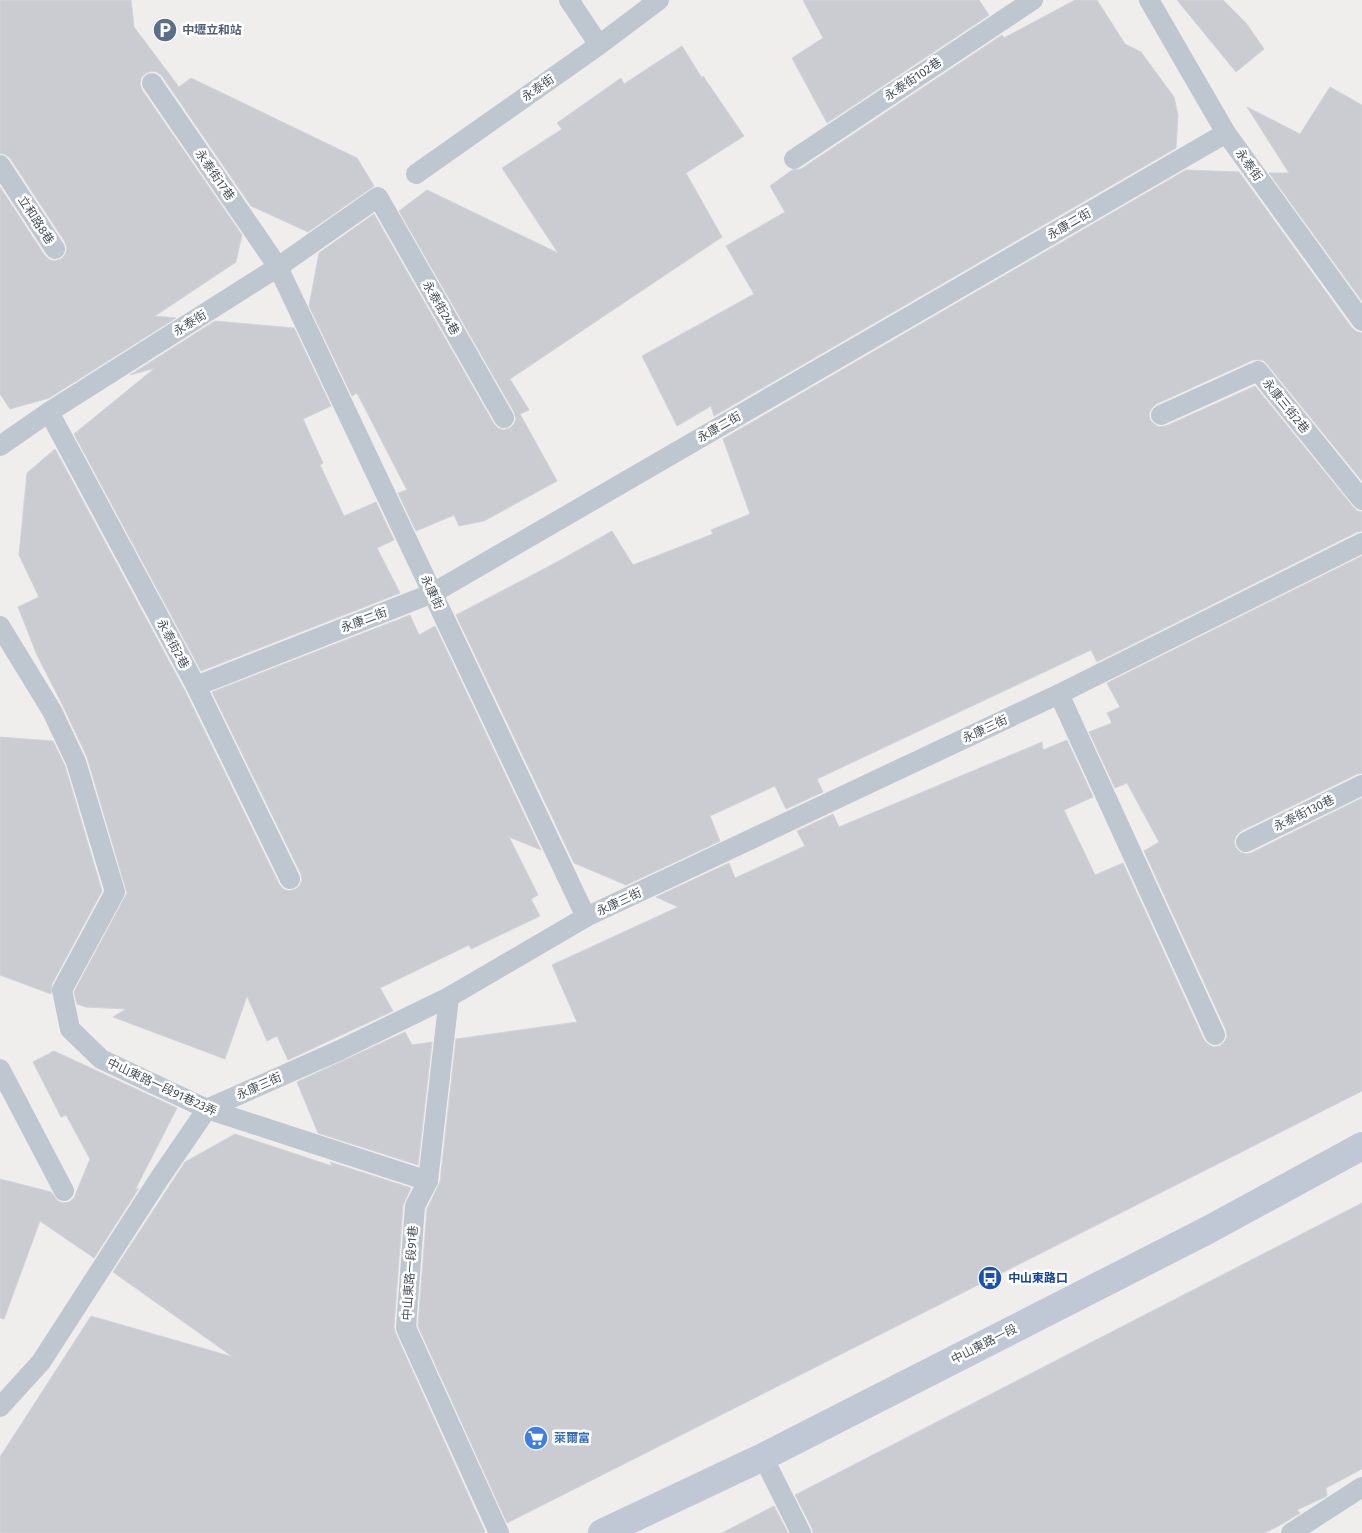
<svg xmlns="http://www.w3.org/2000/svg" width="1362" height="1533" viewBox="0 0 1362 1533" font-family="'Fira Sans','Noto Sans TC',sans-serif">
	<rect width="100%" height="100%" fill="#f0eded"/>
	<!-- building -->
	<g fill="#caccd2" stroke="#d2d3d9">
		<path d="M 0,0 L 131,0 L 134,27 L 179,87 L 191,78 L 357,158 L 374,186 L 308,232 L 251,206 L 162,76 L 157,72 L 152,71 L 146,73 L 141,78 L 140,84 L 142,90 L 242,235 L 236,262 L 155,316 L 176,318 L 49,398 L 10,409 L 0,394 L 0,187 L 45,256 L 50,260 L 55,261 L 61,259 L 65,255 L 67,249 L 65,242 L 10,158 L 6,155 L 0,153 Z"/>
		<path d="M 803,0 L 979,0 L 989,15 L 827,123 L 792,58 L 823,38 Z"/>
		<path d="M 1075,0 L 1097,0 L 1125,44 L 1141,52 L 1174,97 L 1178,115 L 1176,148 L 714,416 L 711,406 L 677,426 L 642,356 L 754,294 L 726,246 L 785,212 L 770,186 L 792,170 L 801,169 L 1002,35 L 1004,38 Z"/>
		<path d="M 1177,0 L 1223,0 L 1246,23 L 1264,49 L 1236,72 Z"/>
		<path d="M 682,46 L 702,78 L 703,76 L 744,136 L 686,173 L 722,237 L 510,379 L 529,410 L 520,414 L 557,481 L 484,521 L 459,526 L 454,515 L 416,531 L 398,493 L 407,490 L 357,393 L 352,396 L 309,306 L 319,253 L 374,214 L 494,424 L 498,428 L 503,430 L 510,428 L 514,424 L 516,419 L 514,412 L 399,211 L 427,190 L 558,253 L 502,168 L 562,129 L 557,123 L 621,78 L 624,84 Z"/>
		<path d="M 1330,87 L 1362,105 L 1362,301 L 1269,173 L 1289,173 L 1247,107 L 1300,134 Z"/>
		<path d="M 1186,170 L 1239,172 L 1352,328 L 1357,332 L 1362,333 L 1362,481 L 1267,364 L 1263,360 L 1253,360 L 1156,404 L 1152,408 L 1149,413 L 1150,420 L 1154,424 L 1159,427 L 1166,426 L 1255,386 L 1353,507 L 1357,511 L 1362,512 L 1362,531 L 1357,532 L 1097,662 L 1091,650 L 817,779 L 823,792 L 786,809 L 775,786 L 710,816 L 720,841 L 626,885 L 574,863 L 456,615 L 557,562 L 612,531 L 633,565 L 713,534 L 711,530 L 750,514 L 723,439 Z"/>
		<path d="M 215,321 L 294,328 L 331,406 L 303,419 L 323,463 L 320,465 L 344,516 L 376,502 L 394,540 L 377,548 L 400,593 L 201,671 L 74,434 L 155,368 L 130,375 Z"/>
		<path d="M 55,449 L 185,691 L 279,884 L 283,889 L 289,891 L 296,889 L 300,885 L 302,880 L 301,874 L 212,692 L 410,615 L 419,635 L 435,626 L 541,850 L 509,837 L 538,895 L 531,899 L 540,916 L 471,949 L 469,945 L 380,988 L 393,1011 L 288,1060 L 277,1036 L 267,1041 L 247,996 L 225,1059 L 113,1017 L 126,1009 L 86,1007 L 77,1004 L 74,992 L 127,893 L 87,757 L 63,706 L 37,655 L 18,607 L 39,597 L 19,555 L 27,473 Z"/>
		<path d="M 1362,556 L 1362,773 L 1357,774 L 1241,831 L 1236,836 L 1234,842 L 1236,848 L 1240,852 L 1246,854 L 1251,853 L 1362,798 L 1362,1091 L 507,1523 L 418,1326 L 427,1209 L 440,1182 L 456,1039 L 577,1022 L 552,965 L 678,907 L 656,897 L 729,863 L 735,878 L 805,846 L 797,831 L 833,814 L 839,827 L 1042,742 L 1043,750 L 1067,740 L 1093,797 L 1064,810 L 1095,875 L 1123,863 L 1204,1040 L 1208,1044 L 1213,1047 L 1220,1046 L 1225,1041 L 1227,1037 L 1226,1030 L 1144,851 L 1159,842 L 1127,783 L 1115,788 L 1089,732 L 1112,723 L 1107,713 L 1120,707 L 1107,683 Z"/>
		<path d="M 0,737 L 53,741 L 65,766 L 102,891 L 52,984 L 51,994 L 0,975 Z"/>
		<path d="M 405,1032 L 412,1045 L 432,1042 L 418,1165 L 318,1133 L 297,1082 Z"/>
		<path d="M 54,1051 L 177,1108 L 135,1190 L 139,1188 L 94,1258 L 40,1221 L 4,1319 L 0,1318 L 0,1179 L 51,1192 L 58,1201 L 63,1203 L 69,1202 L 74,1198 L 90,1159 L 66,1115 L 61,1117 L 33,1062 Z"/>
		<path d="M 235,1134 L 332,1166 L 330,1162 L 411,1188 L 403,1205 L 394,1327 L 395,1332 L 485,1532 L 482,1533 L 0,1533 L 0,1457 L 91,1316 L 233,1357 L 113,1272 L 185,1162 Z"/>
		<path d="M 1362,1203 L 1362,1469 L 1326,1488 L 1327,1496 L 1297,1510 L 1300,1513 L 1284,1523 L 1265,1533 L 813,1533 L 812,1528 L 795,1495 Z"/>
		<path d="M 774,1506 L 788,1533 L 722,1533 Z"/>
	</g>
	<g fill="none" stroke-linecap="round" stroke-linejoin="round">
		<!-- lane -->
		<g stroke="#bec7cf" stroke-width="20">
			<path d="M 569,0 L 599,45"/>
			<path d="M 1149,0 L 1226,133 L 1362,321"/>
			<path d="M 152,83 L 278,267 L 586,917"/>
			<path d="M 794,159 L 1033,0"/>
			<path d="M 0,165 L 55,249"/>
			<path d="M 416,174 L 599,45 L 659,0"/>
			<path d="M 49,412 L 196,686 L 290,879"/>
			<path d="M 1161,415 L 1258,371 L 1362,500"/>
			<path d="M 0,446 L 49,412 L 278,267 L 378,197 L 504,418"/>
			<path d="M 0,626 L 52,711 L 76,762 L 115,892 L 62,990 L 70,1029 L 101,1059 L 207,1109 L 428,1181"/>
			<path d="M 196,686 L 433,593 L 1226,133"/>
			<path d="M 1059,694 L 1215,1035"/>
			<path d="M 1246,842 L 1362,785"/>
			<path d="M 449,997 L 428,1181 L 415,1206 L 406,1328 L 499,1533"/>
			<path d="M 0,1069 L 64,1191"/>
			<path d="M 0,1407 L 41,1362 L 159,1179 L 207,1109 L 340,1050 L 449,997 L 586,917 L 1059,694 L 1362,543"/>
			<path d="M 763,1457 L 801,1533"/>
			<path d="M 1291,1533 L 1362,1487"/>
		</g>
		<!-- secondary -->
		<path stroke="#bfc8d4" stroke-width="28" d="M 602,1533 L 763,1457 L 1208,1230 L 1362,1146"/>
	</g>
	<!-- icons -->
	<defs>
		<g id="parking-disc" transform="scale(1.25)"><circle r="9.5" fill="#5c6f8a" stroke="#fff"/><path d="M-3.5-5.5H1a3.5 3.5 0 0 1 0 7H-1V5.5H-3.5ZM-1-3.4V-.6H.8a1.4 1.4 0 0 0 0-2.8Z" fill="#fff"/></g>
		<g id="bus-disc" transform="scale(1.25)"><circle r="9.5" fill="#1a4fb4" stroke="#fff"/><path d="M-5-6H5V4H4V6H2V4H-2V6H-4V4H-5ZM-3.5-4V0h7V-4ZM-3.5 1.2v1.5H-2V1.2ZM2 1.2v1.5H3.5V1.2Z" fill="#fff"/></g>
		<g id="supermarket-disc" transform="scale(1.25)"><circle r="9.5" fill="#3f7fe0" stroke="#fff"/><path d="M-6-5.5h2.5l.6 2H6L4.5 2H-2.5L-4.4-4H-6ZM-1.5 3.2a1.3 1.3 0 1 0 .1 0ZM3 3.2a1.3 1.3 0 1 0 .1 0Z" fill="#fff"/></g>
	</defs>
	<g fill-rule="evenodd">
		<use href="#parking-disc" x="165" y="30"/>
		<use href="#bus-disc" x="990" y="1278"/>
		<use href="#supermarket-disc" x="536" y="1438"/>
	</g>
	<g text-anchor="middle" stroke-width="5" stroke-linejoin="round" paint-order="stroke">
		<!-- service labels -->
		<g font-size="12" font-weight="bold" fill="#4e5e75" stroke="#fff" text-anchor="start">
			<text x="182" y="34">中壢立和站</text>
		</g>
		<!-- street labels -->
		<g font-size="12" fill="#46505a" stroke="#fff">
			<text transform="translate(913 79) rotate(-34)" y="4">永泰街102巷</text>
			<text transform="translate(538 88) rotate(-35)" y="4">永泰街</text>
			<text transform="translate(1249 165) rotate(54)" y="4">永泰街</text>
			<text transform="translate(215 175) rotate(55)" y="4">永泰街17巷</text>
			<text transform="translate(36 220) rotate(57)" y="4">立和路8巷</text>
			<text transform="translate(1069 224) rotate(-30)" y="4">永康二街</text>
			<text transform="translate(441 308) rotate(60)" y="4">永泰街24巷</text>
			<text transform="translate(190 323) rotate(-32)" y="4">永泰街</text>
			<text transform="translate(1286 406) rotate(51)" y="4">永康三街2巷</text>
			<text transform="translate(719 427) rotate(-30)" y="4">永康二街</text>
			<text transform="translate(432 592) rotate(65)" y="4">永康街</text>
			<text transform="translate(364 620) rotate(-21)" y="4">永康二街</text>
			<text transform="translate(173 644) rotate(62)" y="4">永泰街2巷</text>
			<text transform="translate(985 729) rotate(-25)" y="4">永康三街</text>
			<text transform="translate(1304 813) rotate(-26)" y="4">永泰街130巷</text>
			<text transform="translate(619 902) rotate(-25)" y="4">永康三街</text>
			<text transform="translate(259 1086) rotate(-24)" y="4">永康三街</text>
			<text transform="translate(162 1087) rotate(25)" y="4">中山東路一段91巷23弄</text>
			<text transform="translate(410 1273) rotate(-86)" y="4">中山東路一段91巷</text>
			<text transform="translate(984 1344) rotate(-27)" y="4">中山東路一段</text>
		</g>
		<!-- transit labels -->
		<g font-size="12" font-weight="bold" fill="#164399" stroke="#fff" text-anchor="start">
			<text x="1008" y="1282">中山東路口</text>
		</g>
		<!-- shop labels -->
		<g font-size="12" font-weight="bold" fill="#366cbe" stroke="#fff" text-anchor="start">
			<text x="554" y="1442">萊爾富</text>
		</g>
	</g>
</svg>
